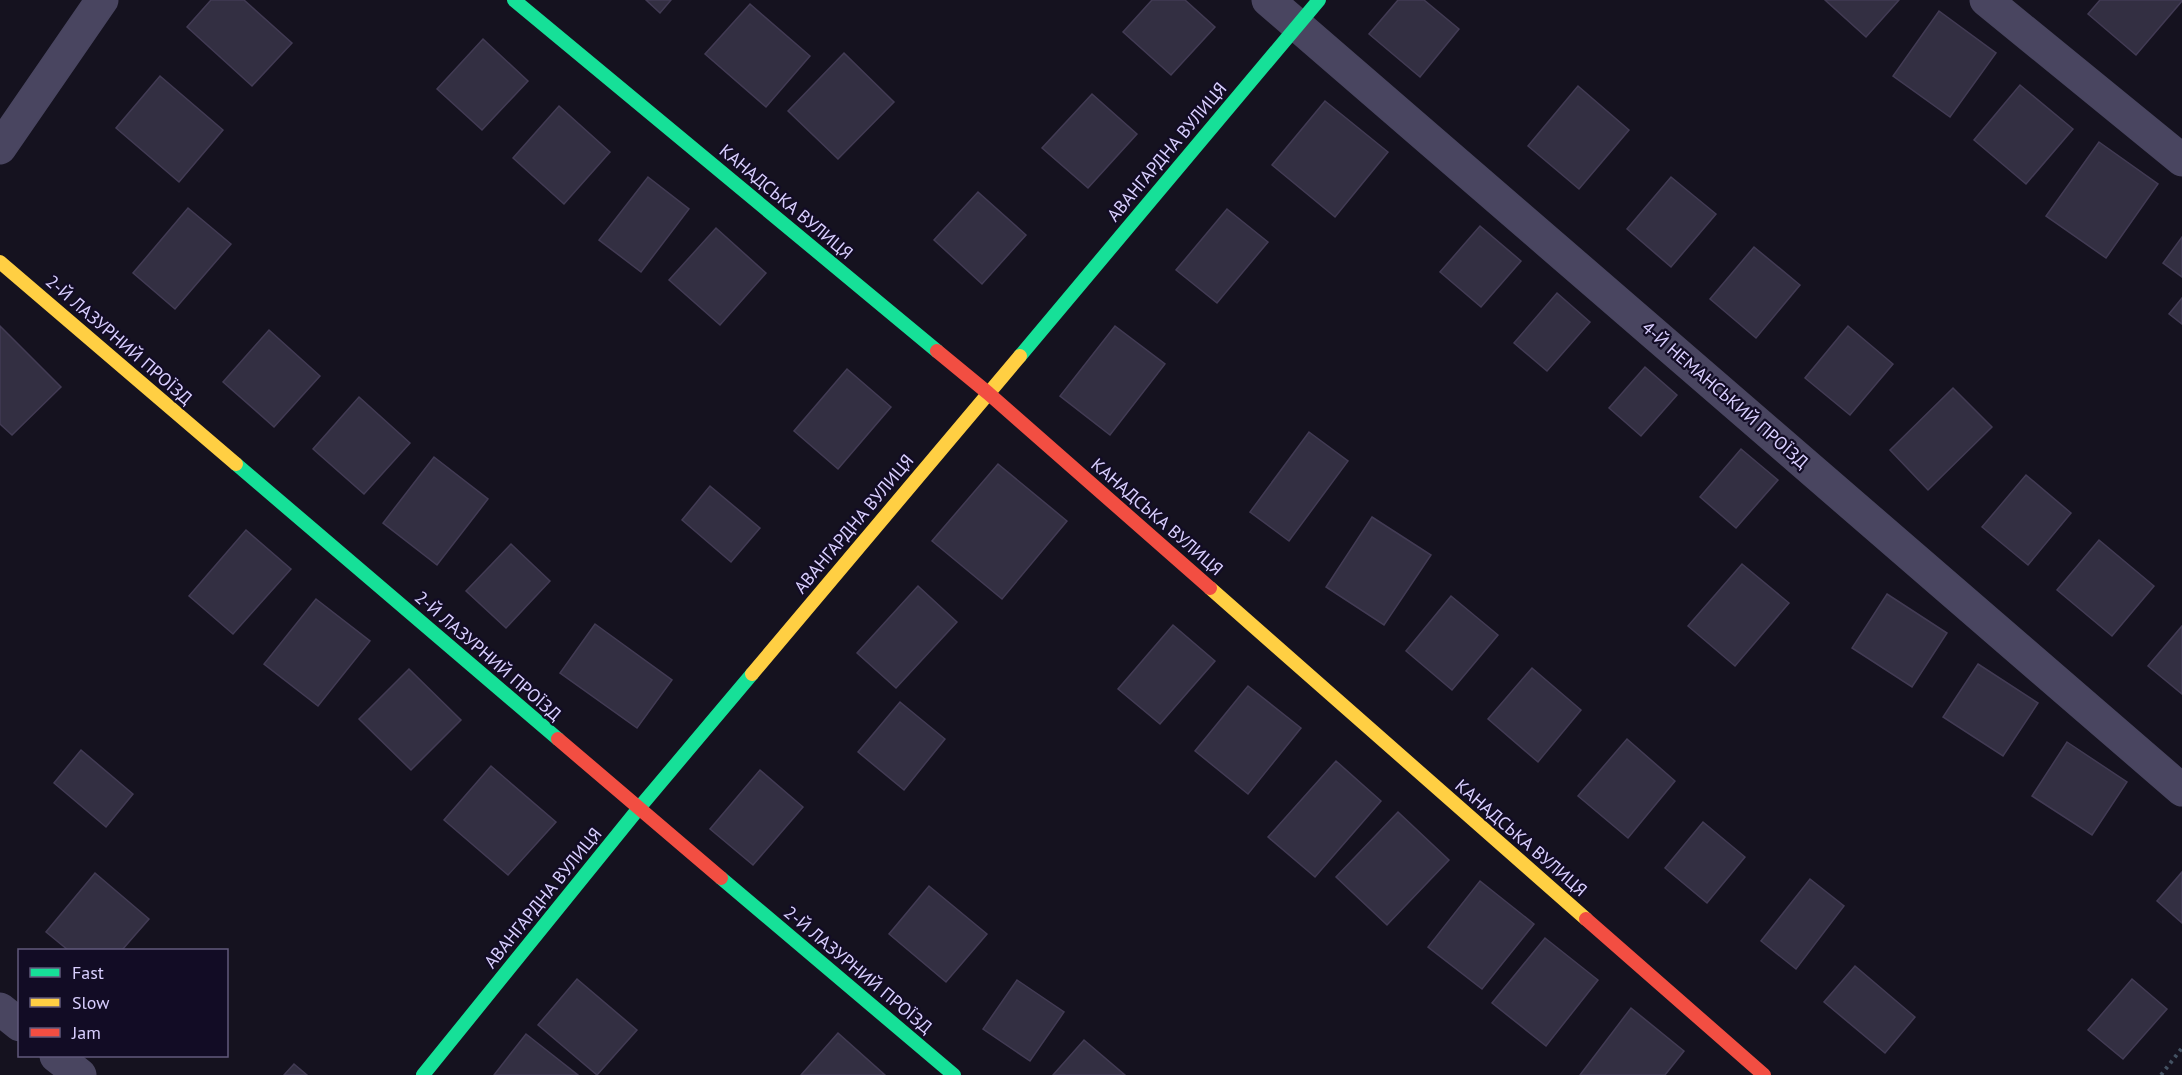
<svg xmlns="http://www.w3.org/2000/svg" width="2182" height="1075" viewBox="0 0 2182 1075" font-family="'PT Sans',sans-serif">
	<rect width="100%" height="100%" fill="#15121f"/>
	<!-- building -->
	<g fill="#332f42" stroke="#423b54" stroke-width="1.5">
		<path d="M 211,0 L 244,0 L 292,43 L 252,86 L 187,27 Z"/>
		<path d="M 646,0 L 671,0 L 660,13 Z"/>
		<path d="M 1152,0 L 1185,0 L 1215,27 L 1171,75 L 1123,32 Z"/>
		<path d="M 1398,0 L 1424,0 L 1459,29 L 1420,77 L 1369,34 Z"/>
		<path d="M 1825,0 L 1899,0 L 1866,37 Z"/>
		<path d="M 2100,0 L 2182,0 L 2182,1 L 2136,55 L 2088,14 Z"/>
		<path d="M 750,4 L 810,56 L 766,107 L 705,54 Z"/>
		<path d="M 1939,11 L 1996,53 L 1950,117 L 1893,76 Z"/>
		<path d="M 483,39 L 528,81 L 482,130 L 437,89 Z"/>
		<path d="M 844,53 L 894,102 L 838,159 L 788,111 Z"/>
		<path d="M 160,76 L 223,130 L 179,182 L 116,128 Z"/>
		<path d="M 2020,85 L 2073,129 L 2026,184 L 1974,140 Z"/>
		<path d="M 1578,86 L 1629,130 L 1579,189 L 1528,146 Z"/>
		<path d="M 1092,94 L 1137,134 L 1088,188 L 1042,148 Z"/>
		<path d="M 1325,101 L 1388,152 L 1335,217 L 1272,165 Z"/>
		<path d="M 559,106 L 610,152 L 564,204 L 513,158 Z"/>
		<path d="M 2099,142 L 2158,184 L 2106,258 L 2046,216 Z"/>
		<path d="M 648,177 L 689,209 L 641,272 L 599,240 Z"/>
		<path d="M 1671,177 L 1716,214 L 1671,267 L 1627,229 Z"/>
		<path d="M 978,192 L 1026,235 L 982,284 L 934,240 Z"/>
		<path d="M 188,208 L 231,244 L 175,309 L 133,273 Z"/>
		<path d="M 1227,209 L 1268,242 L 1217,303 L 1176,270 Z"/>
		<path d="M 1480,226 L 1521,261 L 1481,307 L 1440,272 Z"/>
		<path d="M 716,228 L 766,273 L 720,325 L 669,280 Z"/>
		<path d="M 2182,237 L 2182,277 L 2163,263 Z"/>
		<path d="M 1754,247 L 1800,285 L 1756,338 L 1710,299 Z"/>
		<path d="M 1557,293 L 1590,322 L 1547,371 L 1514,343 Z"/>
		<path d="M 2182,298 L 2182,324 L 2169,314 Z"/>
		<path d="M 0,326 L 61,387 L 12,435 L 0,424 Z"/>
		<path d="M 1115,326 L 1165,364 L 1110,435 L 1060,396 Z"/>
		<path d="M 1848,326 L 1893,364 L 1850,415 L 1805,378 Z"/>
		<path d="M 269,330 L 320,376 L 274,427 L 223,382 Z"/>
		<path d="M 1645,367 L 1677,395 L 1641,436 L 1609,408 Z"/>
		<path d="M 847,369 L 891,407 L 838,469 L 794,431 Z"/>
		<path d="M 1953,388 L 1992,427 L 1928,490 L 1890,450 Z"/>
		<path d="M 359,397 L 410,443 L 364,494 L 313,449 Z"/>
		<path d="M 1309,432 L 1348,461 L 1289,541 L 1250,512 Z"/>
		<path d="M 1741,449 L 1778,480 L 1736,528 L 1700,497 Z"/>
		<path d="M 434,457 L 488,499 L 437,565 L 383,523 Z"/>
		<path d="M 998,464 L 1067,521 L 1002,599 L 932,541 Z"/>
		<path d="M 2026,475 L 2071,513 L 2028,565 L 1982,527 Z"/>
		<path d="M 710,486 L 760,528 L 731,562 L 682,520 Z"/>
		<path d="M 1372,517 L 1431,555 L 1384,625 L 1326,587 Z"/>
		<path d="M 246,530 L 291,569 L 233,634 L 189,596 Z"/>
		<path d="M 2099,540 L 2154,586 L 2112,636 L 2057,590 Z"/>
		<path d="M 511,544 L 550,581 L 506,628 L 466,591 Z"/>
		<path d="M 1742,564 L 1789,603 L 1735,666 L 1688,626 Z"/>
		<path d="M 918,586 L 957,622 L 896,688 L 857,653 Z"/>
		<path d="M 1887,594 L 1947,633 L 1912,687 L 1852,648 Z"/>
		<path d="M 1451,596 L 1498,635 L 1452,690 L 1406,651 Z"/>
		<path d="M 316,599 L 370,641 L 318,706 L 264,664 Z"/>
		<path d="M 595,624 L 672,680 L 637,728 L 560,673 Z"/>
		<path d="M 1173,625 L 1215,661 L 1160,724 L 1118,689 Z"/>
		<path d="M 2182,626 L 2182,694 L 2148,666 Z"/>
		<path d="M 1978,664 L 2038,703 L 2003,756 L 1943,717 Z"/>
		<path d="M 1532,668 L 1581,710 L 1538,762 L 1488,719 Z"/>
		<path d="M 409,669 L 461,720 L 411,770 L 359,719 Z"/>
		<path d="M 1248,686 L 1301,728 L 1248,794 L 1195,751 Z"/>
		<path d="M 900,702 L 945,739 L 904,790 L 858,752 Z"/>
		<path d="M 1627,739 L 1675,781 L 1628,838 L 1578,796 Z"/>
		<path d="M 2067,742 L 2127,782 L 2092,835 L 2032,796 Z"/>
		<path d="M 81,750 L 133,794 L 106,827 L 54,783 Z"/>
		<path d="M 1336,761 L 1381,801 L 1315,877 L 1268,837 Z"/>
		<path d="M 491,766 L 556,822 L 508,875 L 444,820 Z"/>
		<path d="M 760,770 L 803,807 L 753,865 L 710,829 Z"/>
		<path d="M 1398,812 L 1449,860 L 1387,925 L 1336,877 Z"/>
		<path d="M 1703,822 L 1745,857 L 1707,903 L 1665,868 Z"/>
		<path d="M 2182,872 L 2182,923 L 2157,901 Z"/>
		<path d="M 95,873 L 149,919 L 122,950 L 68,950 L 46,932 Z"/>
		<path d="M 1810,879 L 1844,906 L 1796,969 L 1761,941 Z"/>
		<path d="M 1480,881 L 1534,924 L 1482,989 L 1428,947 Z"/>
		<path d="M 929,886 L 987,934 L 946,982 L 889,934 Z"/>
		<path d="M 1545,938 L 1598,980 L 1546,1046 L 1492,1003 Z"/>
		<path d="M 1855,966 L 1915,1017 L 1885,1053 L 1824,1002 Z"/>
		<path d="M 577,979 L 637,1030 L 597,1075 L 538,1025 Z"/>
		<path d="M 2132,979 L 2167,1009 L 2123,1059 L 2088,1030 Z"/>
		<path d="M 1017,980 L 1064,1012 L 1030,1061 L 983,1029 Z"/>
		<path d="M 1631,1008 L 1684,1051 L 1665,1075 L 1580,1075 Z"/>
		<path d="M 838,1033 L 885,1075 L 801,1075 Z"/>
		<path d="M 526,1034 L 578,1075 L 494,1075 Z"/>
		<path d="M 1084,1040 L 1125,1075 L 1053,1075 Z"/>
		<path d="M 294,1064 L 307,1075 L 284,1075 Z"/>
	</g>
	<g fill="none" stroke-linecap="round" stroke-linejoin="round">
		<!-- path -->
		<path stroke="#435162" stroke-width="4" stroke-dasharray="3 4.5" stroke-linecap="butt" d="M 2161,1075 L 2182,1048"/>
		<!-- street -->
		<g stroke="#494560" stroke-width="33">
			<path d="M 1268,0 L 2182,790"/>
			<path d="M 1986,0 L 2182,160"/>
			<path d="M 0,148 L 102,0"/>
			<path d="M 0,1009 L 20,1025"/>
			<path d="M 56,1056 L 80,1075"/>
		</g>
		<!-- fast -->
		<g stroke="#16e098" stroke-width="14">
			<path d="M 514,0 L 937,351"/>
			<path d="M 1020,356 L 1319,0"/>
			<path d="M 236,464 L 558,739"/>
			<path d="M 721,878 L 954,1075"/>
			<path d="M 423,1075 L 639,808 L 752,674"/>
		</g>
		<!-- slow -->
		<g stroke="#ffcf43" stroke-width="14">
			<path d="M 0,262 L 236,464"/>
			<path d="M 1210,588 L 1586,919"/>
			<path d="M 752,674 L 1020,356"/>
		</g>
		<!-- jam -->
		<g stroke="#f24e42" stroke-width="14">
			<path d="M 937,351 L 988,393 L 1210,588"/>
			<path d="M 558,739 L 721,878"/>
			<path d="M 1586,919 L 1764,1075"/>
		</g>
	</g>
	<g text-anchor="middle" stroke-width="4.5" stroke-linejoin="round" paint-order="stroke">
		<!-- street labels -->
		<g font-size="18" fill="#d9cfff" stroke="#120c25">
			<text transform="translate(1167 152) rotate(-50)" y="6">АВАНГАРДНА ВУЛИЦЯ</text>
			<text transform="translate(786 202) rotate(40)" y="6">КАНАДСЬКА ВУЛИЦЯ</text>
			<text transform="translate(119 340) rotate(41)" y="6">2-Й ЛАЗУРНИЙ ПРОЇЗД</text>
			<text transform="translate(1725 395) rotate(41)" y="6">4-Й НЕМАНСЬКИЙ ПРОЇЗД</text>
			<text transform="translate(1157 517) rotate(41)" y="6">КАНАДСЬКА ВУЛИЦЯ</text>
			<text transform="translate(854 524) rotate(-50)" y="6">АВАНГАРДНА ВУЛИЦЯ</text>
			<text transform="translate(488 656) rotate(41)" y="6">2-Й ЛАЗУРНИЙ ПРОЇЗД</text>
			<text transform="translate(1521 838) rotate(41)" y="6">КАНАДСЬКА ВУЛИЦЯ</text>
			<text transform="translate(543 898) rotate(-51)" y="6">АВАНГАРДНА ВУЛИЦЯ</text>
			<text transform="translate(858 970) rotate(40)" y="6">2-Й ЛАЗУРНИЙ ПРОЇЗД</text>
		</g>
	</g>
	<!-- legend -->
	<rect x="18" y="949" width="210" height="108" fill="#120c25" stroke="#625a7c" stroke-width="1.5"/>
	<rect x="30" y="968" width="30" height="9" fill="#16e098" stroke="#625a7c" stroke-width="1.5"/>
	<text x="72" y="979" font-size="18" fill="#d9cfff">Fast</text>
	<rect x="30" y="998" width="30" height="9" fill="#ffcf43" stroke="#625a7c" stroke-width="1.5"/>
	<text x="72" y="1009" font-size="18" fill="#d9cfff">Slow</text>
	<rect x="30" y="1028" width="30" height="9" fill="#f24e42" stroke="#625a7c" stroke-width="1.5"/>
	<text x="72" y="1039" font-size="18" fill="#d9cfff">Jam</text>
</svg>
